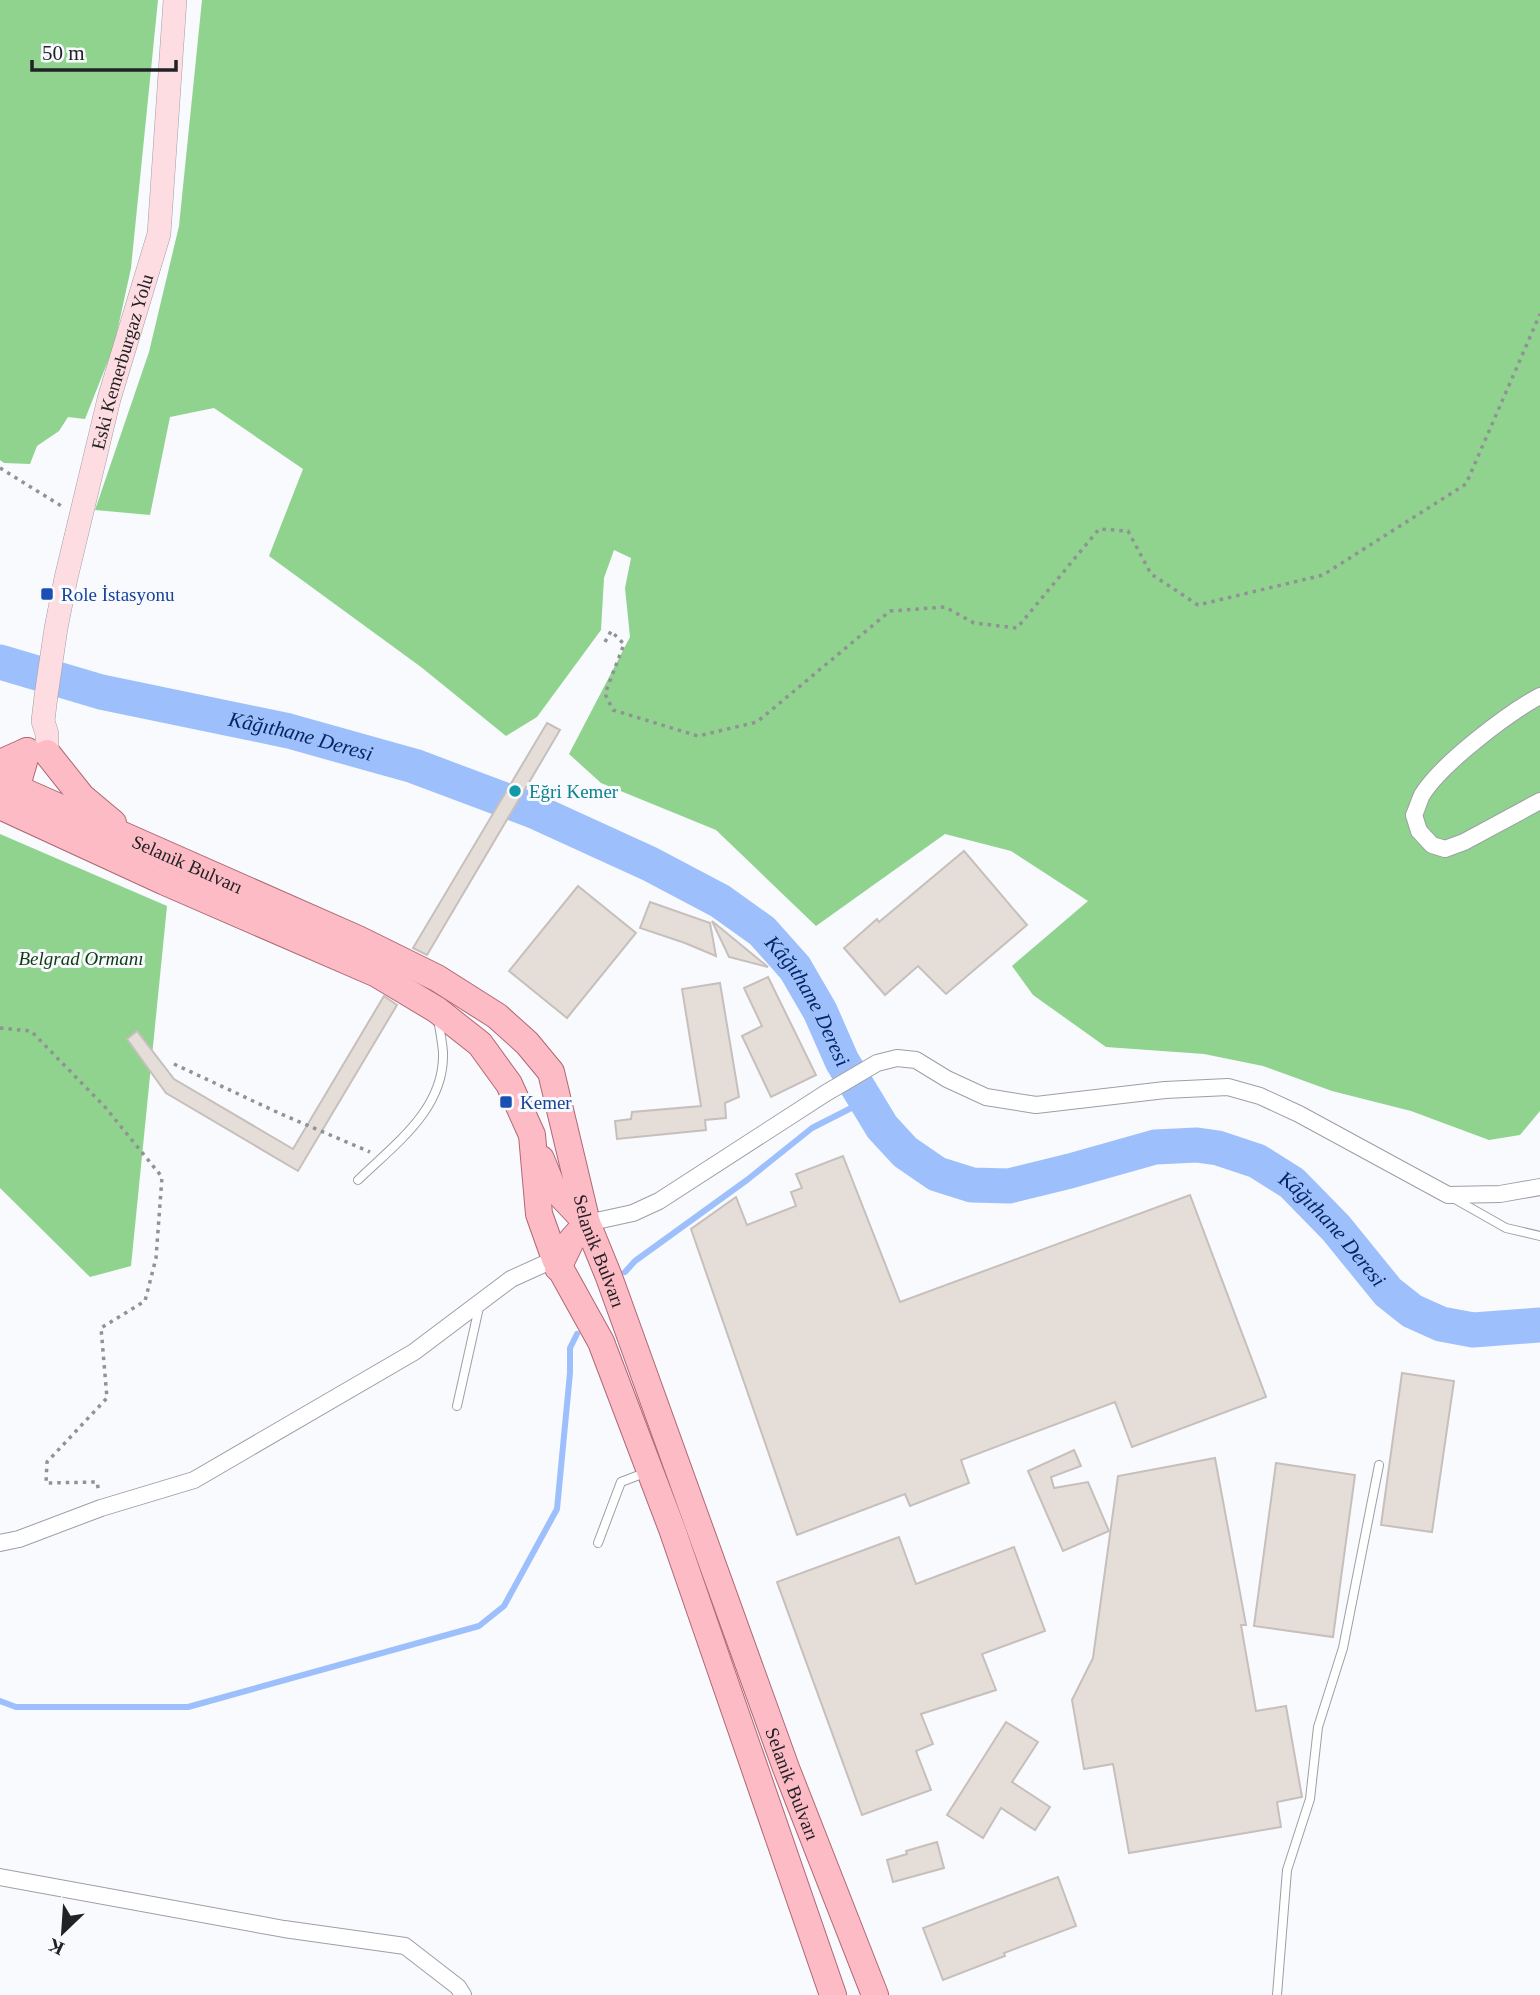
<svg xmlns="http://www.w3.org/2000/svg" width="1540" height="1995" viewBox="0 0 1540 1995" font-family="Georgia,serif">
	<rect width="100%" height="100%" fill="#f8fafe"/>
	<!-- forest -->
	<g fill="#8fd38e">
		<path d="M 0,0 L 158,0 L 131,268 L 114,346 L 85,419 L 68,417 L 59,431 L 37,446 L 30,464 L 4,463 L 0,460 Z"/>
		<path d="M 202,0 L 1540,0 L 1540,1111 L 1520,1135 L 1489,1140 L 1411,1111 L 1332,1091 L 1263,1066 L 1204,1054 L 1106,1047 L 1033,995 L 1012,966 L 1088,901 L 1011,851 L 945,834 L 816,926 L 716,830 L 601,783 L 569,754 L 630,637 L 625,588 L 631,558 L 614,550 L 604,578 L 601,630 L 537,717 L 506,736 L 421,667 L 269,556 L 303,469 L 214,408 L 170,417 L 150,515 L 95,510 L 149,352 L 179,226 Z"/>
		<path d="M 0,834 L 167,906 L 131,1266 L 90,1277 L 0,1188 Z"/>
	</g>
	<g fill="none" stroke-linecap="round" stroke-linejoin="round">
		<!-- stream -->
		<g stroke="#9dbffb" stroke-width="6">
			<path d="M 625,1272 L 635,1261 L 747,1180 L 812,1128 L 865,1101"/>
			<path d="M 0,1701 L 16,1707 L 188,1707 L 479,1626 L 504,1606 L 557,1509 L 570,1373 L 570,1348 L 577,1334"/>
		</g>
		<!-- river -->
		<path stroke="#9dbffb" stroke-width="35" id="s1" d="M 0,662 L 101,692 L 289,731 L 414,766 L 534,811 L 650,864 L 720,901 L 762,931 L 795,968 L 820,1011 L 842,1061 L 882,1127 L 905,1152 L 937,1174 L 972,1185 L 1009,1186 L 1070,1171 L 1155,1147 L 1197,1145 L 1218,1148 L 1257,1161 L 1292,1183 L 1336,1228 L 1388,1292 L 1412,1311 L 1441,1324 L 1473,1330 L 1540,1325"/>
	</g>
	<!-- building -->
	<g fill="#e5ddd8" stroke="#c7bfbb" stroke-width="2">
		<path d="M 547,723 L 560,730 L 427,955 L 413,948 Z"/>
		<path d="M 964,851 L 1027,925 L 946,994 L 918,966 L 885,995 L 844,948 L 877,919 L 879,922 Z"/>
		<path d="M 578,886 L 636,933 L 567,1018 L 509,971 Z"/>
		<path d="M 650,902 L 710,923 L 716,956 L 685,943 L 640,928 Z"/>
		<path d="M 712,921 L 768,967 L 729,957 Z"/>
		<path d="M 768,977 L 816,1075 L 771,1097 L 742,1036 L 762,1026 L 744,988 Z"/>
		<path d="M 720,983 L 739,1097 L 725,1103 L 726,1118 L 705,1120 L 706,1130 L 617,1139 L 615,1121 L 631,1119 L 632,1112 L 701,1106 L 682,989 Z"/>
		<path d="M 384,996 L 397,1005 L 298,1171 L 166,1093 L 127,1039 L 137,1031 L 174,1079 L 293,1149 Z"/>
		<path d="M 843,1156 L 900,1302 L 1190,1195 L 1266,1397 L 1132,1447 L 1115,1402 L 961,1460 L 969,1483 L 910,1506 L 905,1494 L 797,1535 L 691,1229 L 736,1197 L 747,1225 L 796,1206 L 791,1192 L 802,1188 L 796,1174 Z"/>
		<path d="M 1402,1373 L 1454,1381 L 1432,1532 L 1381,1525 Z"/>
		<path d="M 1074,1450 L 1081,1466 L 1051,1477 L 1054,1488 L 1088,1482 L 1109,1531 L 1063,1551 L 1028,1471 Z"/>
		<path d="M 1215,1458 L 1246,1625 L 1241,1625 L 1256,1711 L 1286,1706 L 1302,1797 L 1277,1802 L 1281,1827 L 1129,1853 L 1113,1764 L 1084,1769 L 1072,1700 L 1093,1658 L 1118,1476 Z"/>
		<path d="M 1276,1463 L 1355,1475 L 1333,1637 L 1254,1626 Z"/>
		<path d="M 899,1537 L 916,1584 L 1014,1547 L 1045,1631 L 982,1654 L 996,1690 L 921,1714 L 933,1744 L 916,1751 L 931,1790 L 862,1815 L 777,1582 Z"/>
		<path d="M 1006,1722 L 1038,1742 L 1012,1782 L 1050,1807 L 1035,1830 L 1001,1808 L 983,1838 L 947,1815 Z"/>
		<path d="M 937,1842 L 944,1868 L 893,1882 L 887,1860 L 907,1854 L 906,1851 Z"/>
		<path d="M 1058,1877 L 1076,1926 L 1004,1953 L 1005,1956 L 943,1980 L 923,1928 Z"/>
	</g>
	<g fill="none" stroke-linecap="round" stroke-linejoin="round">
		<!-- lane casing -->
		<g stroke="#9c9fa6" stroke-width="10">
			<g id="lane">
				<path d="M 358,1180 C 395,1144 445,1109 443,1052 C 442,1041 440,1030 438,1019"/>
				<path d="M 1453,1198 L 1506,1228 L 1540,1236"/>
				<path d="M 457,1406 L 480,1303"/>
				<path d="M 598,1543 L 621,1482 L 647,1472"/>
				<path d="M 1277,1995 L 1287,1870 L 1310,1799 L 1318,1727 L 1343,1648 L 1379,1465"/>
			</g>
		</g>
		<!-- street casing -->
		<g stroke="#9c9fa6" stroke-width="18">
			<g id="street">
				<path d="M 1540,696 C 1508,713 1441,764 1422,795 C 1419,801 1417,809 1414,815 L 1419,831 L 1432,845 L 1445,849 L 1464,842 L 1540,801"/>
				<path d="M 587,1223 L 633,1213 L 659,1201 L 826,1093 L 877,1063 L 897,1058 L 916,1060 L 947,1079 L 986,1097 L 1036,1105 L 1165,1090 L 1228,1087 L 1260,1096 L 1299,1114 L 1448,1195 L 1500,1194 L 1540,1187"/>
				<path d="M 0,1543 L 19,1539 L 101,1508 L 194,1480 L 414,1352 L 511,1279 L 555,1259"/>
				<path d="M 0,1877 L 284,1929 L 405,1946 L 458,1987 L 463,1995"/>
			</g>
		</g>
		<!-- secondary casing -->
		<g stroke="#9c9fa6" stroke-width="24">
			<g id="secondary">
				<path id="s2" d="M 47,753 L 47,734 L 43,721 L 46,696 L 56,628 L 66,578 L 109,399 L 159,234 L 175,0"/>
			</g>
		</g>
		<!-- primary casing -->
		<g stroke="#af6874" stroke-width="28">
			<g id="primary">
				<path d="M 47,753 L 82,797 L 113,823"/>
				<path d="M 0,763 L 27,751"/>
				<path id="s3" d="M 0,781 L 358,939 L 437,978 L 497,1016 L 527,1043 L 551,1072 L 587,1223 L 609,1277 L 786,1768 L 875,1995"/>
				<path d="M 16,805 L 19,779 L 27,751"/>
				<path d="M 0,806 L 165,882 L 377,974 L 437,1010 L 480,1044 L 509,1084 L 532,1135 L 539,1214 L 555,1259 L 601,1342 L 672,1529 L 833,1995"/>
				<path d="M 541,1159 L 552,1186 L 587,1223 L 571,1241 L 558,1268"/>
			</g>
		</g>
		<!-- path -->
		<g stroke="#919296" stroke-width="3.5" stroke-dasharray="3.5 5" stroke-linecap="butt">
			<path d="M 0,468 L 63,507"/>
			<path d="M 605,642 L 611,631 L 624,644 L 605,694 L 613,710 L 698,736 L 757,722 L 890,611 L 945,607 L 974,623 L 1017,628 L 1099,529 L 1128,531 L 1151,574 L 1198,605 L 1323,575 L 1466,484 L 1540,314"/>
			<path d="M 0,1028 L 31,1031 L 105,1107 L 162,1177 L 156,1258 L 145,1301 L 101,1328 L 107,1398 L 47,1462 L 46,1483 L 97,1482 L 99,1493"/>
			<path d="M 174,1064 L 281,1114 L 370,1152"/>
		</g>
		<!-- lane -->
		<use href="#lane" stroke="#fff" stroke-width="8"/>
		<!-- street -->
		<use href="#street" stroke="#fff" stroke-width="16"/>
		<!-- secondary -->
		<use href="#secondary" stroke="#fedde2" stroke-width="23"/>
		<!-- primary -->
		<use href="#primary" stroke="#fdbbc5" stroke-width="26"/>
	</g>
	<!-- markers -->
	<g fill="#1a4fb4" stroke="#f8fafe" stroke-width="2.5">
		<rect x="40" y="587" width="14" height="14" rx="3.5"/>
		<rect x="499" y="1095" width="14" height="14" rx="3.5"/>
	</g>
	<circle fill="#0f9aa8" stroke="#f8fafe" stroke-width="2.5" cx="515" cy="791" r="7"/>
	<g text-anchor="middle" stroke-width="6" stroke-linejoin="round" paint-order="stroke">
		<!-- street labels -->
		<g font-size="19" fill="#212225" stroke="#f8fafe">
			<text dy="7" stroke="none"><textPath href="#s2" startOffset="401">Eski Kemerburgaz Yolu</textPath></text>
			<text dy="7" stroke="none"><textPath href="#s3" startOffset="205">Selanik Bulvarı</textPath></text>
			<text dy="7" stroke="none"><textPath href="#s3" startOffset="814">Selanik Bulvarı</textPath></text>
			<text dy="7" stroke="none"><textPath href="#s3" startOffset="1381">Selanik Bulvarı</textPath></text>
		</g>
		<!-- transit labels -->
		<g font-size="19" fill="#164399" stroke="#f8fafe" text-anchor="start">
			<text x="61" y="601">Role İstasyonu</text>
			<text x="520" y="1109">Kemer</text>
		</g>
		<!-- culture labels -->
		<g font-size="19" fill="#0d838f" stroke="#f8fafe" text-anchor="start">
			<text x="529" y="798">Eğri Kemer</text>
		</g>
		<!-- park labels -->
		<g font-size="19" font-style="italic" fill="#0c3c0f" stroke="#f8fafe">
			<text x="81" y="965">Belgrad Ormanı</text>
		</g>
		<!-- water labels -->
		<g font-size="21" font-style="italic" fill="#052565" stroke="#f8fafe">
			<text dy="7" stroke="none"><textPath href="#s1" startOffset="310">Kâğıthane Deresi</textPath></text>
			<text dy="7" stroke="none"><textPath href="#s1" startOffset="898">Kâğıthane Deresi</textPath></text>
			<text dy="7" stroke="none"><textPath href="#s1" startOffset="1549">Kâğıthane Deresi</textPath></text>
		</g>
	</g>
	<!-- north arrow -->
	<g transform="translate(63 1932) rotate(205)" stroke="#f8fafe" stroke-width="5" paint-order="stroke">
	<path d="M0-5L12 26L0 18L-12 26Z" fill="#212225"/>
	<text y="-10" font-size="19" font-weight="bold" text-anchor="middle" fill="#212225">K</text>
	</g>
	<!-- scale -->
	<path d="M32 60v10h144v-10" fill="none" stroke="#212225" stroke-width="3.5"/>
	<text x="42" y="60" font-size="21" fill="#212225" stroke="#f8fafe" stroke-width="5" paint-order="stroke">50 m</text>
</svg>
